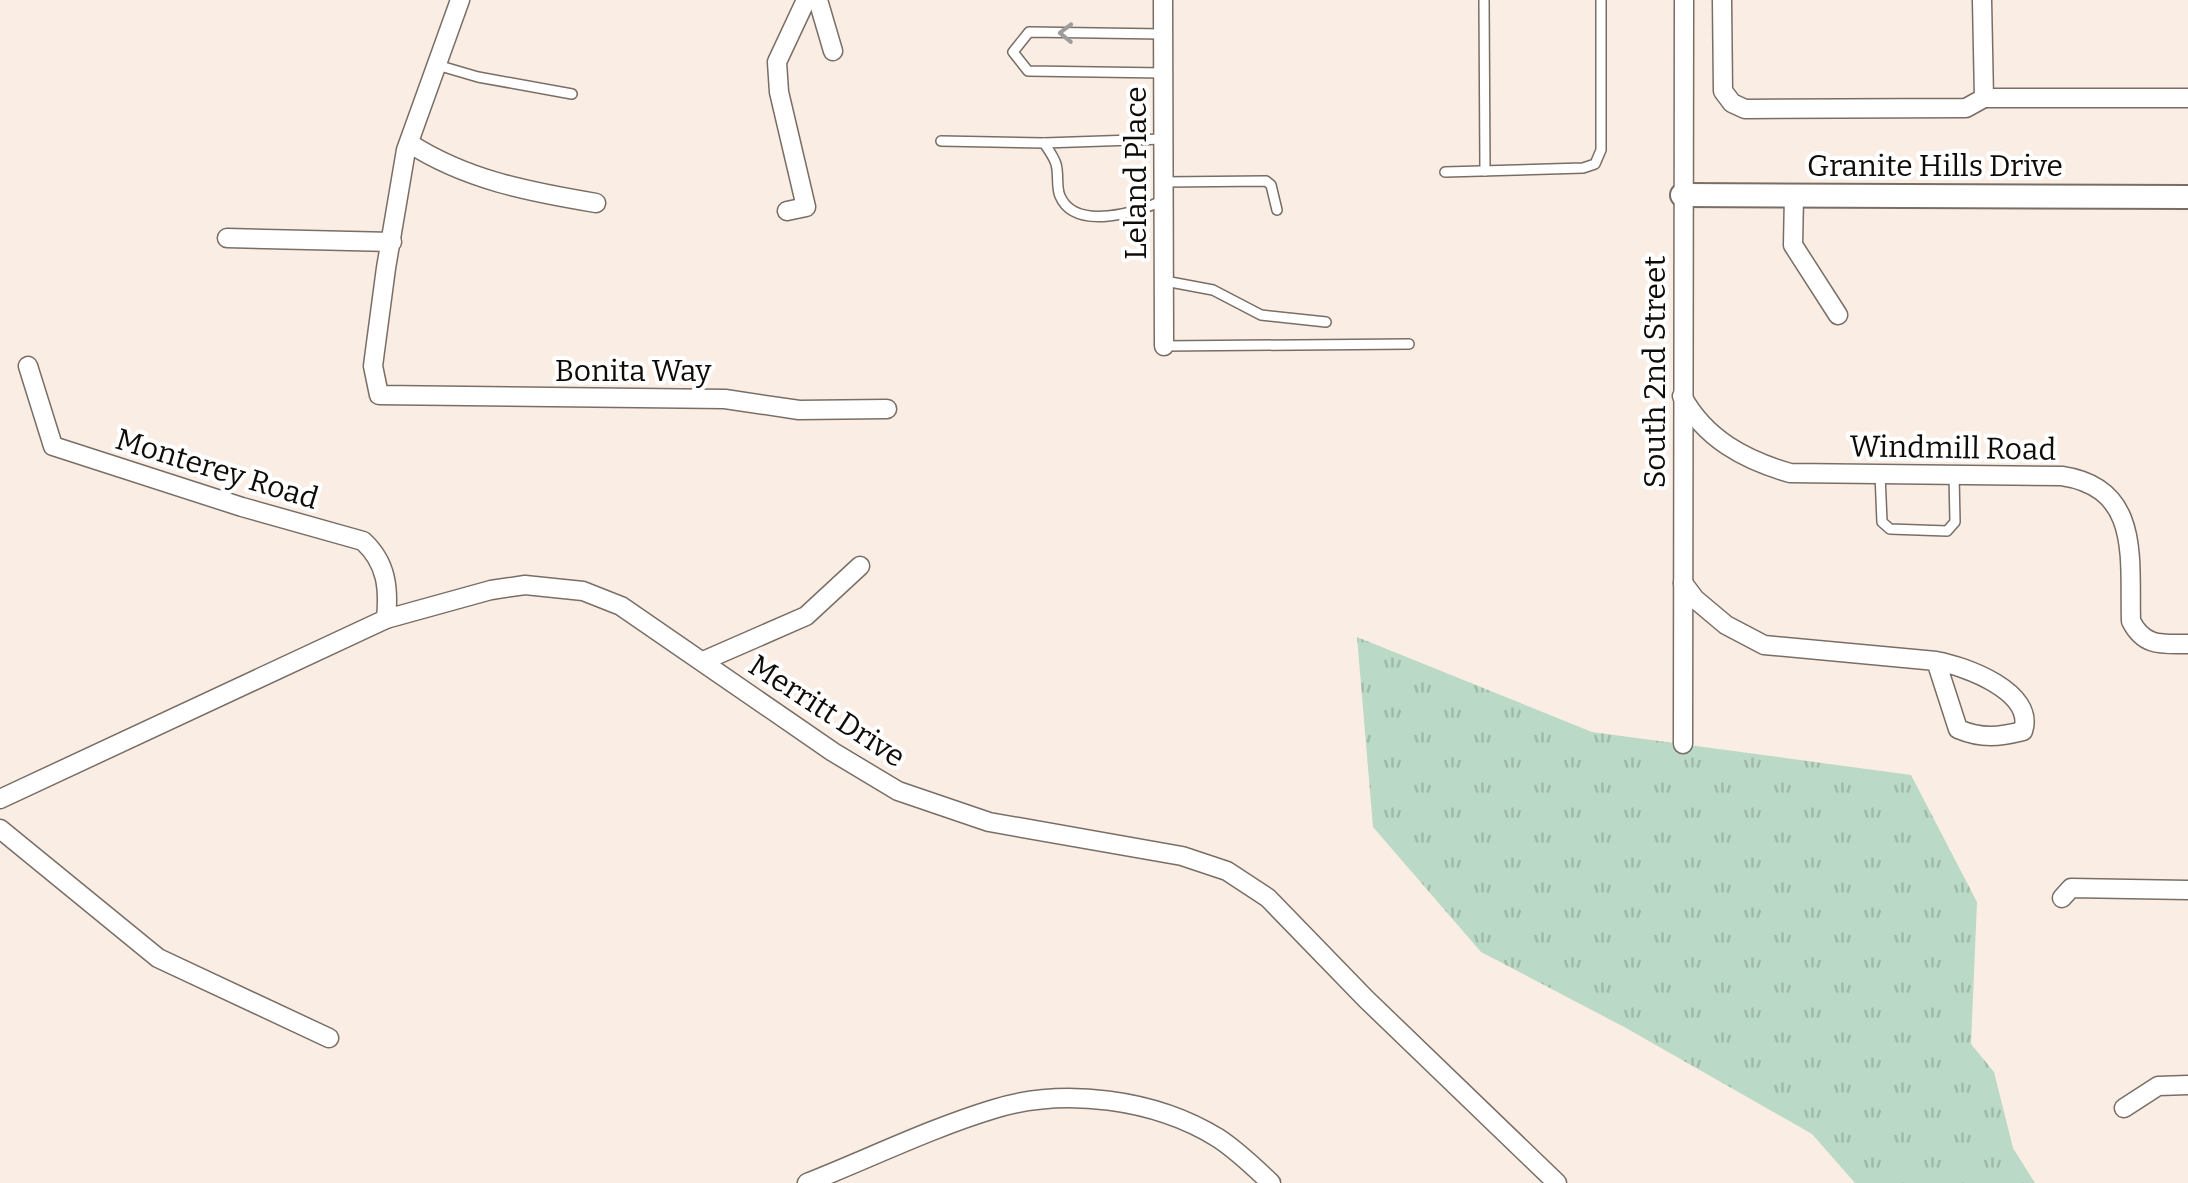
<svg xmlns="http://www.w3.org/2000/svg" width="2188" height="1183" viewBox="0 0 2188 1183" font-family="Bitter,serif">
	<defs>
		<pattern id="grass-tufts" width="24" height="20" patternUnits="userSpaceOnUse" patternTransform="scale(2.5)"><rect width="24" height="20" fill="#badac7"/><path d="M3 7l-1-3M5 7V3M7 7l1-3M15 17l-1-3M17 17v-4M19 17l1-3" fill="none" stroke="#9fbaa9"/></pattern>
	</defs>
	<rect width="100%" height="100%" fill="#faede3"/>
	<!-- grass -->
	<path fill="url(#grass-tufts)" d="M 1357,637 L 1592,732 L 1911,775 L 1977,902 L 1971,1044 L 1994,1072 L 2013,1148 L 2035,1183 L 1855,1183 L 1812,1134 L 1626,1028 L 1481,952 L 1373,827 Z"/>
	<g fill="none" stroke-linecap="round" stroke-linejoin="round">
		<!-- service casing -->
		<g stroke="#796e66" stroke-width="12">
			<g id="service">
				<path d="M 1484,0 L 1485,171"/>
				<path d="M 1163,34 L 1029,32 L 1013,52 L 1028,71 L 1164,73"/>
				<path d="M 437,65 L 478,77 L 572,94"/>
				<path d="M 941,141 L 1044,143 L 1163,139"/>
				<path d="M 1044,143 C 1048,149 1054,157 1056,164 C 1059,174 1056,187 1060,196 C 1075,232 1139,212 1164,200"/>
				<path d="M 1445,172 L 1583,168 L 1595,164 L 1601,150 L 1601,0"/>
				<path d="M 1164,182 L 1266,181 L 1271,185 L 1277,210"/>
				<path d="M 1165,281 L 1213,290 L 1261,315 L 1326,322"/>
				<path d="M 1164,346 L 1409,344"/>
				<path d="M 1880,474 L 1882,522 L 1890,529 L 1947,531 L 1955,522 L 1954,475"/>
			</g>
		</g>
		<!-- minor casing -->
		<g stroke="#796e66" stroke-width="21">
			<g id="minor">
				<path d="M 460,0 L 406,150 L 386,268 L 373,366 L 379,395 L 725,399 L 799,410 L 887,409"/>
				<path d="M 818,0 L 833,51"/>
				<path d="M 1163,0 L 1164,346"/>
				<path d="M 1722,0 L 1723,91 L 1732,103 L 1745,109 L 1966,108 L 1984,98 L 1982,0"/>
				<path d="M 1984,98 L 2188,98"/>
				<path d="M 409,143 C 466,180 530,192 596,203"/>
				<path d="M 1794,196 L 1793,245 L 1838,315"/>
				<path d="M 787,211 L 806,207 L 779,92 L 777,62 L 806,0"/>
				<path d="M 227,238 L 392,242"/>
				<path d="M 28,366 L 53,446 L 242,507 L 363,541 C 387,563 389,589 386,619"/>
				<path d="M 1682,396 C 1705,439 1745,460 1790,473 L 2062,476 C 2142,488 2129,560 2131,621 C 2144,647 2162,644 2188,644"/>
				<path d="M 1683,583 L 1695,599 L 1726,625 L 1764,645 L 1936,661 L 1958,729 C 1982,739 1999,737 2023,731 C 2036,692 1965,666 1936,661"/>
				<path d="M 703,661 L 806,616 L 860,566"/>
				<path d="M 1683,744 L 1684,0"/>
				<path d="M 0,799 L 386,619 L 491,590 L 525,585 L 583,591 L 621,606 L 833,752 L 898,791 L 989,822 L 1182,856 L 1227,871 L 1268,898 L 1366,999 L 1557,1183"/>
				<path d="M 0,829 L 158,958 L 329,1038"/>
				<path d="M 2062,898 L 2071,888 L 2188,890"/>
				<path d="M 2124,1108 L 2158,1086 L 2188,1085"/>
				<path d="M 807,1183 C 868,1159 931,1128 994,1109 C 1064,1087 1155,1099 1218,1138 C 1238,1151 1254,1167 1271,1183"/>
			</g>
		</g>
		<!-- tertiary casing -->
		<g stroke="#796e66" stroke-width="26">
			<path id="tertiary" d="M 1682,195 L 2188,197"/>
		</g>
		<!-- service -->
		<use href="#service" stroke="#fff" stroke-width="9"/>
		<!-- minor -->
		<use href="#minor" stroke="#fff" stroke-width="18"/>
		<!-- tertiary -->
		<use href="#tertiary" stroke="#fff" stroke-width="22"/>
	</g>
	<!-- one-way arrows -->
	<defs><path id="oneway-chevron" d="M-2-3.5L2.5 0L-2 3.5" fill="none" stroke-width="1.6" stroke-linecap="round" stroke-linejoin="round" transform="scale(2.5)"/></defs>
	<use stroke="#9f9d9c" href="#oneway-chevron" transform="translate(1066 33) rotate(-179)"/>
	<g text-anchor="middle" stroke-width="8" stroke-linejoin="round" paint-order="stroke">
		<!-- street labels -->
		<g font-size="30" fill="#0f0b08" stroke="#fff">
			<text x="1935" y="176">Granite Hills Drive</text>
			<text transform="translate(1136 173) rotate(-90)" y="10">Leland Place</text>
			<text x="633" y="381">Bonita Way</text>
			<text transform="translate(1655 372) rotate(-90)" y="10">South 2nd Street</text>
			<text transform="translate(1953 448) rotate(1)" y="10">Windmill Road</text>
			<text transform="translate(217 469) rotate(17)" y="10">Monterey Road</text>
			<text transform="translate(827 711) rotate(33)" y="10">Merritt Drive</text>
		</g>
	</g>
</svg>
